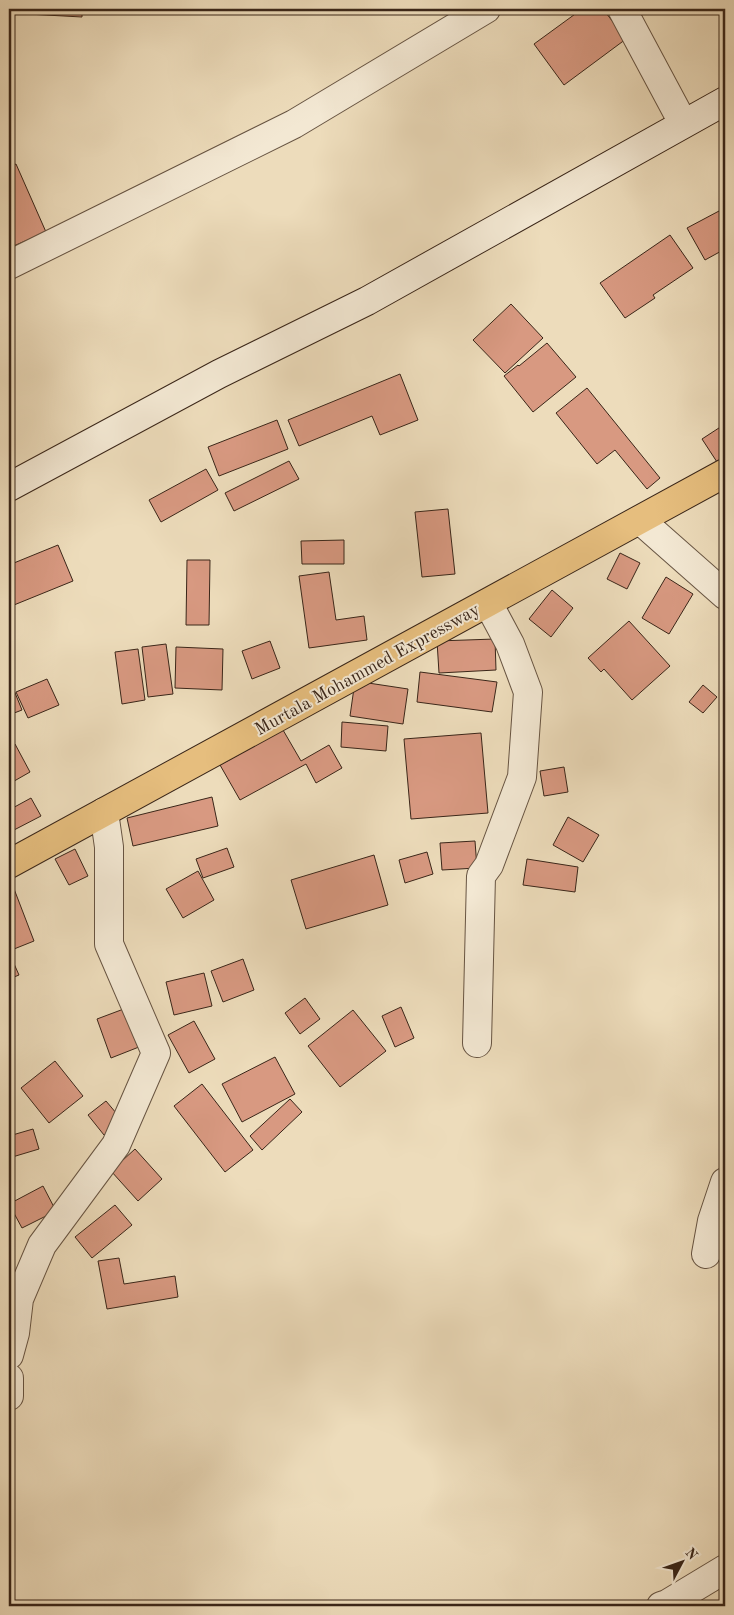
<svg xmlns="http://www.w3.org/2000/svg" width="734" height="1615" viewBox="0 0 734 1615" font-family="'Old Standard TT',serif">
	<rect width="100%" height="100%" fill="#eddcbb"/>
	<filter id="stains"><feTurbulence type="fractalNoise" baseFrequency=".004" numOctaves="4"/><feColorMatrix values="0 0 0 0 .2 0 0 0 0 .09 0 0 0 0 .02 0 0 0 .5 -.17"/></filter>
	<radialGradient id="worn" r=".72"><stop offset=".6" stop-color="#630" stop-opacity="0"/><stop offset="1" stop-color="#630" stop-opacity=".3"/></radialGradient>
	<!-- building -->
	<g fill="#d89981" stroke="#3a2619">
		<path d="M 9,9 L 82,9 L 82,17 L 9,13 Z"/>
		<path d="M 582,9 L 603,9 L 626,39 L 564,85 L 534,44 Z"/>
		<path d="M 16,164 L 46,232 L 9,248 L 9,167 Z"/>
		<path d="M 719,211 L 725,222 L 725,249 L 705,260 L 687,228 Z"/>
		<path d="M 670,235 L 693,268 L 653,295 L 655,298 L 625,318 L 600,283 Z"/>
		<path d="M 511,304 L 543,338 L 505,373 L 473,340 Z"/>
		<path d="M 547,343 L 576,377 L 533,412 L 504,376 L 518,365 L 519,366 Z"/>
		<path d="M 400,374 L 418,420 L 380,435 L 372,416 L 299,446 L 288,420 Z"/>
		<path d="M 587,388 L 660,478 L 647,489 L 615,450 L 597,464 L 556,413 Z"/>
		<path d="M 277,420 L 288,449 L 219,476 L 208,447 Z"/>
		<path d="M 725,424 L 725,457 L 717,462 L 702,439 Z"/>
		<path d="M 289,461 L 299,479 L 234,511 L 225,493 Z"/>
		<path d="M 206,469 L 218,490 L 161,522 L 149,500 Z"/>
		<path d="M 448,509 L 455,574 L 422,577 L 415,512 Z"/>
		<path d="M 344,540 L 344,564 L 302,564 L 301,541 Z"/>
		<path d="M 58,545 L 73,581 L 9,607 L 9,565 Z"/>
		<path d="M 620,553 L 640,563 L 627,589 L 607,579 Z"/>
		<path d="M 187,560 L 210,560 L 209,625 L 186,625 Z"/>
		<path d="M 329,572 L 336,620 L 364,616 L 367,640 L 309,648 L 299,576 Z"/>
		<path d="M 666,577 L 693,594 L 669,634 L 642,618 Z"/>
		<path d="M 552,590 L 573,608 L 551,637 L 529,619 Z"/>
		<path d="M 629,621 L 670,666 L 632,700 L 604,669 L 601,672 L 588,658 Z"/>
		<path d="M 495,639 L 496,670 L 439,673 L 437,641 Z"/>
		<path d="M 270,641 L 280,668 L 252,679 L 242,651 Z"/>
		<path d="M 166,644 L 173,694 L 148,697 L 142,647 Z"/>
		<path d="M 176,647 L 223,649 L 222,690 L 175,688 Z"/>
		<path d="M 138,649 L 145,700 L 122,704 L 115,652 Z"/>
		<path d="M 420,672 L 497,682 L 492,712 L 417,702 Z"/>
		<path d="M 9,678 L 22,710 L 9,715 Z"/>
		<path d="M 47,679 L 59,705 L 28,718 L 16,692 Z"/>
		<path d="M 355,681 L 408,689 L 403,724 L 350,716 Z"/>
		<path d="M 703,685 L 717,697 L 703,713 L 689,702 Z"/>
		<path d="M 342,722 L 388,726 L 386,751 L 341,747 Z"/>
		<path d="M 283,730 L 301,761 L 329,745 L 342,768 L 316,783 L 306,764 L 240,800 L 220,765 Z"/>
		<path d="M 481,733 L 488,813 L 411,819 L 404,739 Z"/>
		<path d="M 15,744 L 30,772 L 9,784 L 9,747 Z"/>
		<path d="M 564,767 L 568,792 L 544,796 L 540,771 Z"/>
		<path d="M 212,797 L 218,826 L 133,846 L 127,818 Z"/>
		<path d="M 31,798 L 41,816 L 14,830 L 9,821 L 9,810 Z"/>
		<path d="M 568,817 L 599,835 L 583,862 L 553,845 Z"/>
		<path d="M 475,841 L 477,868 L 442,870 L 440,843 Z"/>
		<path d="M 227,848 L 234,867 L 203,878 L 196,859 Z"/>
		<path d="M 75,849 L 88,876 L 69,885 L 55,859 Z"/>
		<path d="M 427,852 L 433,874 L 405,883 L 399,860 Z"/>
		<path d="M 374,855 L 388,905 L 306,929 L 291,880 Z"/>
		<path d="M 527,859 L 578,867 L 575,892 L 523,885 Z"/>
		<path d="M 198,871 L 214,900 L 183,918 L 166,889 Z"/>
		<path d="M 11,881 L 34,941 L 9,951 L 9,882 Z"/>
		<path d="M 11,957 L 19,975 L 9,979 L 9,958 Z"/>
		<path d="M 243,959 L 254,990 L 223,1002 L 211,971 Z"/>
		<path d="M 204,973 L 212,1006 L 174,1015 L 166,982 Z"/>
		<path d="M 305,998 L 320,1019 L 300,1034 L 285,1013 Z"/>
		<path d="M 129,1007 L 144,1045 L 111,1058 L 97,1019 Z"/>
		<path d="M 401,1007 L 414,1038 L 395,1047 L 382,1016 Z"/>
		<path d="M 353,1010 L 386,1051 L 340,1087 L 308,1046 Z"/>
		<path d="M 194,1021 L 215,1059 L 189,1073 L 168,1035 Z"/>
		<path d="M 275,1057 L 295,1094 L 242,1122 L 222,1084 Z"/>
		<path d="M 55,1061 L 83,1096 L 49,1123 L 21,1088 Z"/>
		<path d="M 202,1084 L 253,1150 L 225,1172 L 174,1106 Z"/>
		<path d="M 290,1099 L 302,1112 L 262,1150 L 250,1136 Z"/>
		<path d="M 106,1101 L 122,1120 L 104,1135 L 88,1115 Z"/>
		<path d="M 33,1129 L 39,1149 L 9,1158 L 9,1136 Z"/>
		<path d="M 135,1149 L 162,1179 L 138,1201 L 111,1171 Z"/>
		<path d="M 43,1186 L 56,1211 L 22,1228 L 9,1204 Z"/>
		<path d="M 115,1205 L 132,1225 L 92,1258 L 75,1237 Z"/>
		<path d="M 119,1258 L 124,1284 L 175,1276 L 178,1297 L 107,1309 L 98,1261 Z"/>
	</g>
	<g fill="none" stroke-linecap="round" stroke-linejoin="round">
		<!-- minor casing -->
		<g stroke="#675442" stroke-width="30">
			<g id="minor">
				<path d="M 622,9 L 683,123"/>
				<path d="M 9,265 L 294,124 L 486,9"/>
				<path d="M 640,520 L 725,595"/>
				<path d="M 477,1043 L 481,876 L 489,865 L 522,777 L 528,692 L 510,644 L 488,603"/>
				<path d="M 706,1254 L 712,1221 L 725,1182"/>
				<path d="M 9,1355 L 15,1333 L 19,1299 L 42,1245 L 116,1145 L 156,1053 L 109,944 L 109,847 L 104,812"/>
				<path d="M 9,1378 L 9,1396"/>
				<path d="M 661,1606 L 667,1604 L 725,1569"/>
			</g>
		</g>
		<!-- secondary casing -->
		<g stroke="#3a2619" stroke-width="30">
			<path id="secondary" d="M 9,487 L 219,374 L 367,301 L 725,101"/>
		</g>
		<!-- primary casing -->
		<g stroke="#3a2619" stroke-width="30">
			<path id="primary" d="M 9,864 L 725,473"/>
		</g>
		<!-- minor -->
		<use href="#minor" stroke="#f3e8d3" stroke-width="28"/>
		<!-- secondary -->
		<use href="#secondary" stroke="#f3e8d3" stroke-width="28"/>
		<!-- primary -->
		<use href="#primary" stroke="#e6be7e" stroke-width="28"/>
	</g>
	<g text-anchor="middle" stroke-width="4" stroke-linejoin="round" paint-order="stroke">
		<!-- street labels -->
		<g font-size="18" fill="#3a2619" stroke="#f3e8d3">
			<text transform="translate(367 669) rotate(-29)" y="6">Murtala Mohammed Expressway</text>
		</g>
	</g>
	<!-- margin -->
	<rect width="734" height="1615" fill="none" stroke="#eddcbb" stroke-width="30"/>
	<rect x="10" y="10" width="714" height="1595" fill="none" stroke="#3a2619" stroke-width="2.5"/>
	<rect x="15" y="15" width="704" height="1585" fill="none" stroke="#3a2619"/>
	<!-- north arrow -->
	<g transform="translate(682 1562) rotate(49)" stroke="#f3e8d3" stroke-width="4" paint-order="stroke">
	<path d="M0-4L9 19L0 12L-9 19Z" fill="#3a2619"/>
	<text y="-8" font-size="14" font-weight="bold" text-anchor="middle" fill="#3a2619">N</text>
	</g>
	<rect width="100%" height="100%" filter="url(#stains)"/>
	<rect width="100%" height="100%" fill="url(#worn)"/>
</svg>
